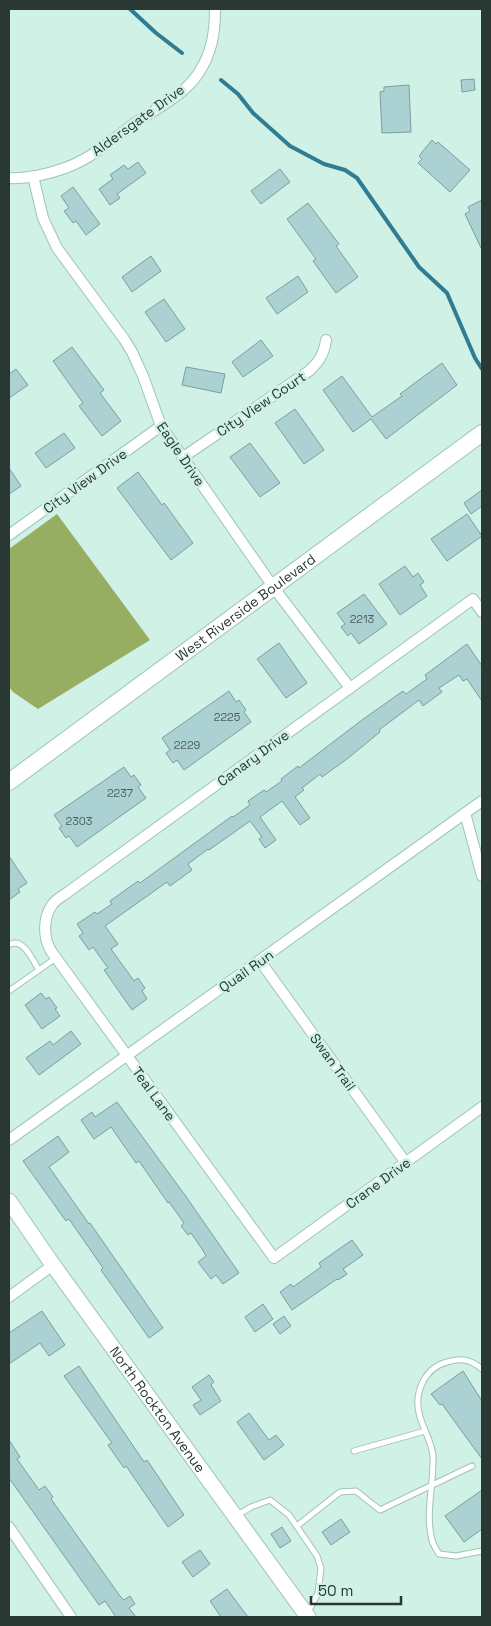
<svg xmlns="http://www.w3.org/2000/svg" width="491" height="1626" viewBox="0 0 491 1626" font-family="'Space Grotesk',sans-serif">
	<rect width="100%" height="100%" fill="#cff1e6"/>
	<!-- forest -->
	<path fill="#97ad61" d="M 57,514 L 150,640 L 38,709 L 13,692 L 9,687 L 9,549 Z"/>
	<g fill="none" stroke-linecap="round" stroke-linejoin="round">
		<!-- stream -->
		<g stroke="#307c92" stroke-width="4">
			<path d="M 130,9 L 156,33 L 182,53"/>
			<path d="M 221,80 L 238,94 L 253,113 L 290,146 L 324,164 L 345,170 L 357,178 L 419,267 L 447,293 L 475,358 L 482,369"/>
		</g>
	</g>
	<!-- building -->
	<g fill="#acd1d2" stroke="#7b9e9f">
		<path d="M 474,79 L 475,90 L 462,92 L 461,80 Z"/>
		<path d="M 409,85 L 411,132 L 382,133 L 380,92 L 384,91 L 384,87 Z"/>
		<path d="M 432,140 L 436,144 L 438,142 L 470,170 L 450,192 L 418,163 L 422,159 L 419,156 Z"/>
		<path d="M 138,162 L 146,173 L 117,194 L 120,198 L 110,205 L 99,189 L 113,179 L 110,175 L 124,165 L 128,169 Z"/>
		<path d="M 280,169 L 290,182 L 261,204 L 251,191 Z"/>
		<path d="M 73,187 L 100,224 L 86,235 L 76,221 L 73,223 L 64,211 L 69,208 L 61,196 Z"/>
		<path d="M 482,200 L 482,250 L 465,214 L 470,211 L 468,207 Z"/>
		<path d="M 308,203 L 339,244 L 336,246 L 358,277 L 336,293 L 313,261 L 316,259 L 287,219 Z"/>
		<path d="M 151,256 L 161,271 L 132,292 L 122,277 Z"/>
		<path d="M 298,276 L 308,292 L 277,314 L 266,298 Z"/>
		<path d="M 164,299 L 185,329 L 166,342 L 145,312 Z"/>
		<path d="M 261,340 L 273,356 L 243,377 L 232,362 Z"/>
		<path d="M 72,347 L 104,390 L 100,393 L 121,421 L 102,436 L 79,406 L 83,403 L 53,361 Z"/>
		<path d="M 442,363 L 457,385 L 386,439 L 371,419 L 353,432 L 323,390 L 342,376 L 372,417 L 402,396 L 400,394 Z"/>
		<path d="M 186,367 L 225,374 L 221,393 L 182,385 Z"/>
		<path d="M 16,369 L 28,385 L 9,398 L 9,374 Z"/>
		<path d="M 295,409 L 324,450 L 304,464 L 275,423 Z"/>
		<path d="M 64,433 L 75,448 L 46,468 L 35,453 Z"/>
		<path d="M 250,443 L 280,483 L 260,497 L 230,457 Z"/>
		<path d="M 9,468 L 21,486 L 9,494 Z"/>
		<path d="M 138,472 L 162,505 L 164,503 L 193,543 L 171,560 L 117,488 Z"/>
		<path d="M 482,490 L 482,506 L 471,514 L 464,503 Z"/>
		<path d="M 467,514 L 482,536 L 447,561 L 431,539 Z"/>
		<path d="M 405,566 L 413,577 L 418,573 L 424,582 L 420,585 L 427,596 L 400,615 L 379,584 Z"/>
		<path d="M 364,594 L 387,624 L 359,644 L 351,633 L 348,636 L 341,627 L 345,624 L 337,613 Z"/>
		<path d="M 279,643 L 307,683 L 286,698 L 257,659 Z"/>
		<path d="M 467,644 L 482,666 L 482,701 L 467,679 L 463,681 L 459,675 L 439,688 L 442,692 L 423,706 L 419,700 L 379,730 L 380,732 L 347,759 L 322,777 L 320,774 L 302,788 L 304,790 L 295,797 L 310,818 L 300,825 L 282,801 L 260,817 L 276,840 L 265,848 L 259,839 L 262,837 L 250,821 L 209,850 L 208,849 L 188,864 L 192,870 L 170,886 L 167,882 L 105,926 L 118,944 L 111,949 L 134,981 L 138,978 L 145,988 L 142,991 L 147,999 L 132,1010 L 104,970 L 108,968 L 93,947 L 89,950 L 79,936 L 83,933 L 77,924 L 95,912 L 97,914 L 112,904 L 110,901 L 138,881 L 140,883 L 232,816 L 233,817 L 250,805 L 248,801 L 264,790 L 266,792 L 282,781 L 281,779 L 298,766 L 299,768 L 362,720 L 403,691 L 406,694 L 427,679 L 425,675 Z"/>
		<path d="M 229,691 L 236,702 L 239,700 L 246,710 L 244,712 L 251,722 L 184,770 L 177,760 L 173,763 L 166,753 L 170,750 L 162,738 Z"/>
		<path d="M 124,767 L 131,777 L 134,775 L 141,785 L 138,787 L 146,798 L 77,847 L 69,836 L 66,838 L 59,828 L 62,826 L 54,815 Z"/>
		<path d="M 9,856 L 27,883 L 18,889 L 20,892 L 9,900 Z"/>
		<path d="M 41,993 L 46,999 L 49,997 L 57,1008 L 55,1009 L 60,1016 L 42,1029 L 25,1005 Z"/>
		<path d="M 71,1031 L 81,1044 L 39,1075 L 26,1058 L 50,1041 L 53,1045 Z"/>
		<path d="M 117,1102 L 187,1198 L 239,1273 L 223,1284 L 216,1275 L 211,1279 L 198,1262 L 206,1256 L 202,1249 L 191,1233 L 188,1235 L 181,1226 L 184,1223 L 169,1202 L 168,1203 L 139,1161 L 136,1163 L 111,1127 L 94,1139 L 81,1120 L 92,1112 L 95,1117 Z"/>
		<path d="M 58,1136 L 69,1152 L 49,1167 L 89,1224 L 90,1223 L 163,1328 L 149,1338 L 101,1270 L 103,1268 L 69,1219 L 66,1221 L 23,1161 Z"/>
		<path d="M 352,1240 L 363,1255 L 343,1269 L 347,1274 L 338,1280 L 337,1279 L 292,1310 L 280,1292 L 291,1284 L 293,1287 L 321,1267 L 319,1263 Z"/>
		<path d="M 263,1304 L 273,1319 L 255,1332 L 245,1317 Z"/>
		<path d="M 42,1311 L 65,1345 L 49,1356 L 40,1343 L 9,1364 L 9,1333 Z"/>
		<path d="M 284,1316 L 291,1326 L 280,1334 L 273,1324 Z"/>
		<path d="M 79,1366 L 144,1462 L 147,1460 L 184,1515 L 168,1527 L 126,1466 L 124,1468 L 108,1445 L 112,1443 L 64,1376 Z"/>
		<path d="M 463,1371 L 482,1401 L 482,1459 L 442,1404 L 440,1405 L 431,1394 Z"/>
		<path d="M 209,1375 L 214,1382 L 211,1385 L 221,1401 L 200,1415 L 193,1405 L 201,1400 L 192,1387 Z"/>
		<path d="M 249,1413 L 269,1440 L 276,1435 L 284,1445 L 264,1460 L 237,1422 Z"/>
		<path d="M 9,1440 L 20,1457 L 17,1459 L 39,1490 L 45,1486 L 53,1497 L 51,1499 L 120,1596 L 124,1600 L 130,1596 L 135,1604 L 129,1608 L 136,1617 L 116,1617 L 105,1601 L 99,1605 L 9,1478 Z"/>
		<path d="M 482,1490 L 482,1529 L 464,1542 L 445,1516 Z"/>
		<path d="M 341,1519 L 350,1532 L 331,1545 L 322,1532 Z"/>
		<path d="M 282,1527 L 291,1541 L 280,1548 L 271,1534 Z"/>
		<path d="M 200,1550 L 210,1564 L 193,1577 L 182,1562 Z"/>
		<path d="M 227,1589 L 248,1617 L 221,1617 L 210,1601 Z"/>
	</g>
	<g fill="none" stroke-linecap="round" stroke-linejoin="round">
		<!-- lane casing -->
		<g stroke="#a1c3b8" stroke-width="7">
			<g id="lane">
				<path d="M 9,945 C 23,936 33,961 39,970"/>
				<path d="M 9,991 L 56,958"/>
				<path d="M 482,1369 C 470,1359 462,1358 447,1362 C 424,1368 413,1394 420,1417 C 424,1430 432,1443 433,1456 C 434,1483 425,1514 432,1540 C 433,1545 437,1550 439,1554 L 456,1556 L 482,1551"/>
				<path d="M 354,1451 L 425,1431"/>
				<path d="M 236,1516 L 251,1507 L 270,1500 L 289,1515 L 317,1556 L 321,1568 L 318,1593 L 308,1612"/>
				<path d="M 297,1526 L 340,1492 L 356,1491 L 380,1510 L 472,1466"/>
			</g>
		</g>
		<!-- street casing -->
		<g stroke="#a1c3b8" stroke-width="12">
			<g id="street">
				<path d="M 33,176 L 43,218 L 57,248 L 124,339 L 132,352 L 143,376 L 161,426 L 274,588 L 350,688"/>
				<path d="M 9,178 C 27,179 48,174 65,168 C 91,159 113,139 135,123 C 156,109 184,95 198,74 C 212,53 215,33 215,9"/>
				<path d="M 182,458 L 309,371 C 319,362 324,354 326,340"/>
				<path d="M 9,535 L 161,426"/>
				<path d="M 482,612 L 473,599 L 68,892 C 63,896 56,899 52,905 C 43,918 43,938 51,951 L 274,1258 L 482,1107"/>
				<path d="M 465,813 L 482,876"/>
				<path d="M 260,961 L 406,1163"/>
				<path d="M 9,1140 L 482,801"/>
				<path d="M 9,1297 L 53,1265"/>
				<path d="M 9,1527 L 71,1617"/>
			</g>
		</g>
		<!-- secondary casing -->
		<g stroke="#a1c3b8" stroke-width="17">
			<g id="secondary">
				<path id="s1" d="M 9,1201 L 53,1265 L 308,1617"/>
			</g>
		</g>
		<!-- primary casing -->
		<g stroke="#a1c3b8" stroke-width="18">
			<g id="primary">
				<path id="s2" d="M 9,782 L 482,433"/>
			</g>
		</g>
		<!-- lane -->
		<use href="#lane" stroke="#fff" stroke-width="5"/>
		<!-- street -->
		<use href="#street" stroke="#fff" stroke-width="10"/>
		<!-- secondary -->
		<use href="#secondary" stroke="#fff" stroke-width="15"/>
		<!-- primary -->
		<use href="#primary" stroke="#fff" stroke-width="16"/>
	</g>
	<g text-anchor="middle" stroke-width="5" stroke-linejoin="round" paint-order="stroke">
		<!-- number labels -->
		<g font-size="11" fill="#4a5e5b">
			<text x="362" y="623">2213</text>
			<text x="227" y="721">2225</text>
			<text x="187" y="749">2229</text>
			<text x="120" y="797">2237</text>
			<text x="79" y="825">2303</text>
		</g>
		<!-- street labels -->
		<g font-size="14" fill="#2a3833" stroke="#cff1e6">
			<text transform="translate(138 120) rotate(-36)" y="5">Aldersgate Drive</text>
			<text transform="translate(261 404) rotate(-34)" y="5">City View Court</text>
			<text transform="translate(181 454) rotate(56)" y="5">Eagle Drive</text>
			<text transform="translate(85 481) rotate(-36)" y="5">City View Drive</text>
			<text dy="5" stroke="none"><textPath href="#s2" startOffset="294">West Riverside Boulevard</textPath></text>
			<text transform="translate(253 758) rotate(-36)" y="5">Canary Drive</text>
			<text transform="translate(246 971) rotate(-35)" y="5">Quail Run</text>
			<text transform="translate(333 1062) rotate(54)" y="5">Swan Trail</text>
			<text transform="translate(154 1094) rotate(54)" y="5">Teal Lane</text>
			<text transform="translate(378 1183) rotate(-36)" y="5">Crane Drive</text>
			<text dy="5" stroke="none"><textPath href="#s1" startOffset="256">North Rockton Avenue</textPath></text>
		</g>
	</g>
	<!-- border -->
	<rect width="491" height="1626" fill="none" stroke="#2a3833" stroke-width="20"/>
	<!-- scale -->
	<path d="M311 1596v8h90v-8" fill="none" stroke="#2a3833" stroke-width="2.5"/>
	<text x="318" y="1596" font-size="15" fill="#2a3833" stroke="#cff1e6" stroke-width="4" paint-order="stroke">50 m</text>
</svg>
